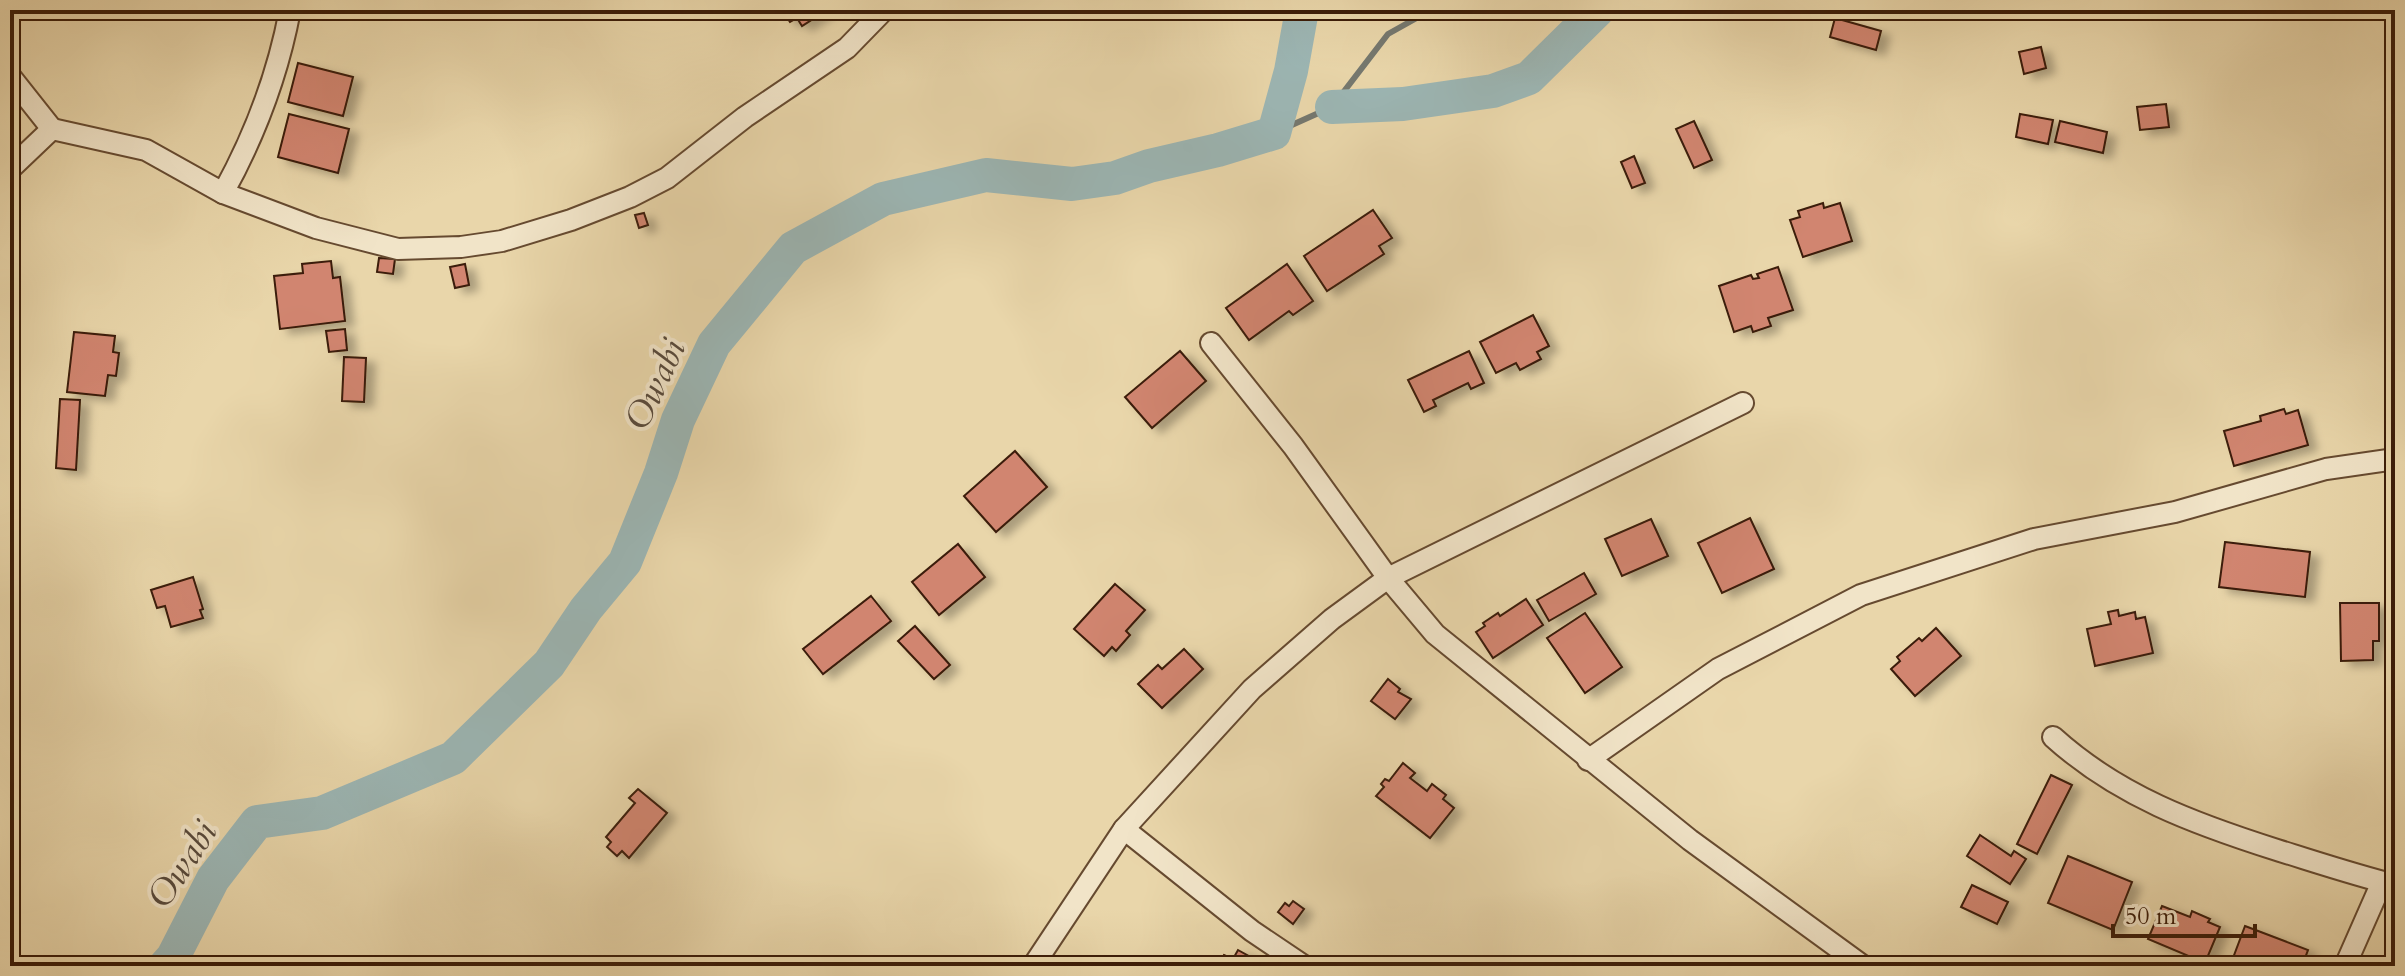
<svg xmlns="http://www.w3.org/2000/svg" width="2405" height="976" viewBox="0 0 2405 976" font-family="Cardo,serif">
	<defs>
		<filter id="shadow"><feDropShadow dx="9" dy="5" stdDeviation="4" flood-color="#0004"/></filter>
	</defs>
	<rect width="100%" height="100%" fill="#e9d6aa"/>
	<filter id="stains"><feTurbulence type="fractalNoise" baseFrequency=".0025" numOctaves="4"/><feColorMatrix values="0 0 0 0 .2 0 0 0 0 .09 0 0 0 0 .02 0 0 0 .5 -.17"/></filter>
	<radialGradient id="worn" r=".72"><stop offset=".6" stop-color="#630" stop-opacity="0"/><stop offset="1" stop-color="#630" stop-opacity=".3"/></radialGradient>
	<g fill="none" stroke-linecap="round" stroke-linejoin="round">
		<!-- stream -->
		<path stroke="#75786f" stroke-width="6" d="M 1274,133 L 1332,107 L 1388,34 L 1431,10"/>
		<!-- river -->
		<g stroke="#9cb6b4" stroke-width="34">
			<path d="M 1332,107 L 1403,104 L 1493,91 L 1529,78 L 1598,10"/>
			<path d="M 165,966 L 173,957 L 213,879 L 257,822 L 322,813 L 453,758 L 549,664 L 586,609 L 625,562 L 661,473 L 678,420 L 714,344 L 793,248 L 883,199 L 986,175 L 1072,184 L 1115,178 L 1149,166 L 1218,150 L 1274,133 L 1291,71 L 1302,10"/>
		</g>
	</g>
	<!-- building -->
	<g fill="#d18570" stroke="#3b1c08" stroke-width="2" filter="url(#shadow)">
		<path d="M 782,10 L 827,10 L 802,26 L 797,18 L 790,22 Z"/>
		<path d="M 1835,18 L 1881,31 L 1876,50 L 1830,37 Z"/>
		<path d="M 2041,47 L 2046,68 L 2024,74 L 2019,52 Z"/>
		<path d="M 298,63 L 353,77 L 343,116 L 288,102 Z"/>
		<path d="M 2166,104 L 2169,127 L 2140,130 L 2137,107 Z"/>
		<path d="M 289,114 L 349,129 L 338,173 L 278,157 Z"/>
		<path d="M 2020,114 L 2053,120 L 2048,144 L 2016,137 Z"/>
		<path d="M 1694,121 L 1712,160 L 1694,168 L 1676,129 Z"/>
		<path d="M 2060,121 L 2107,132 L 2103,153 L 2055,142 Z"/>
		<path d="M 1634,156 L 1645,183 L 1632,188 L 1621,162 Z"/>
		<path d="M 1823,203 L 1824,208 L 1840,203 L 1852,241 L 1803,257 L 1790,220 L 1800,217 L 1798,211 Z"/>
		<path d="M 1373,210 L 1392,238 L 1379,246 L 1384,254 L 1327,291 L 1304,256 Z"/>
		<path d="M 644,213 L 648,225 L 639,228 L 635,215 Z"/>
		<path d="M 379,258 L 395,259 L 393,274 L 377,272 Z"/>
		<path d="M 331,261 L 333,278 L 340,277 L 345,321 L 280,329 L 274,276 L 303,273 L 302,264 Z"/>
		<path d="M 465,264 L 469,285 L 455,288 L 450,267 Z"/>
		<path d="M 1287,264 L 1313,301 L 1293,315 L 1289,311 L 1249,340 L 1226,308 Z"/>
		<path d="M 1778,267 L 1793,310 L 1768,318 L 1771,326 L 1753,332 L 1751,326 L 1734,332 L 1719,286 L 1751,275 L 1753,279 L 1759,278 L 1757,274 Z"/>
		<path d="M 1533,315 L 1549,346 L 1537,352 L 1541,359 L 1520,370 L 1516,363 L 1496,373 L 1480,342 Z"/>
		<path d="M 345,329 L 347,350 L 329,352 L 326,331 Z"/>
		<path d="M 74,332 L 115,336 L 113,352 L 119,353 L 116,376 L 108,375 L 105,396 L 67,392 Z"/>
		<path d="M 1180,351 L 1206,381 L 1152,428 L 1125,397 Z"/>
		<path d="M 1469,351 L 1484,383 L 1471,389 L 1468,383 L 1433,400 L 1436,406 L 1424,412 L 1408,380 Z"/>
		<path d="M 344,357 L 366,358 L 364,402 L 342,401 Z"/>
		<path d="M 60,399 L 80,400 L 76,470 L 56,468 Z"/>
		<path d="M 2284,409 L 2286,414 L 2298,410 L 2308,445 L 2234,466 L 2224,431 L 2261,421 L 2260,416 Z"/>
		<path d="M 1015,451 L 1047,487 L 996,532 L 964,496 Z"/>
		<path d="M 1750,518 L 1774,569 L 1722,593 L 1698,543 Z"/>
		<path d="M 1651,519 L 1668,556 L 1622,576 L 1605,539 Z"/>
		<path d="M 2225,542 L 2310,552 L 2305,597 L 2219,587 Z"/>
		<path d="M 958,544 L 985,577 L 939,615 L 912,582 Z"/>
		<path d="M 1584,573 L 1596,594 L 1549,621 L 1537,600 Z"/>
		<path d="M 193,577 L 203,609 L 200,610 L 203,618 L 171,627 L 165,606 L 157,608 L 151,590 Z"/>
		<path d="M 1115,584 L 1145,610 L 1126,631 L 1130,635 L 1116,651 L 1112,647 L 1104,656 L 1074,629 Z"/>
		<path d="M 871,596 L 891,621 L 823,674 L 803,649 Z"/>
		<path d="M 1526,599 L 1543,625 L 1493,658 L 1476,632 L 1485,626 L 1483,623 L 1498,613 L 1500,616 Z"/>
		<path d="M 2340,603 L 2379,603 L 2379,641 L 2373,641 L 2373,660 L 2341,661 Z"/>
		<path d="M 2118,610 L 2119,616 L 2135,612 L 2136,619 L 2145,617 L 2153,653 L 2095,666 L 2087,629 L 2111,624 L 2108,612 Z"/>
		<path d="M 1585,613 L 1622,667 L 1585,693 L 1547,638 Z"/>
		<path d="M 915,626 L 950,665 L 934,679 L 898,641 Z"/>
		<path d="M 1936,628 L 1961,656 L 1915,696 L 1891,669 L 1900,661 L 1897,657 L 1919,638 L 1922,641 Z"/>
		<path d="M 1184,649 L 1203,669 L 1162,708 L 1138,684 L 1158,665 L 1162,669 Z"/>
		<path d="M 1388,679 L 1400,689 L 1398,692 L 1411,699 L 1395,719 L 1371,701 Z"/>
		<path d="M 1403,763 L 1415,773 L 1410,778 L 1427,791 L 1432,784 L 1446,795 L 1443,799 L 1454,808 L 1430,838 L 1376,796 L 1384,787 L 1381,784 L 1385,779 L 1389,781 Z"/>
		<path d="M 2051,775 L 2072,785 L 2037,854 L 2017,844 Z"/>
		<path d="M 638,789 L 667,813 L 629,858 L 622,851 L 617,856 L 607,847 L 611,842 L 606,837 L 635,803 L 629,798 Z"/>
		<path d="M 1980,835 L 2011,856 L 2014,851 L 2026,859 L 2010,884 L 1967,856 Z"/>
		<path d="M 2068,856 L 2132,882 L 2113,930 L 2048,903 Z"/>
		<path d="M 1972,885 L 2008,902 L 1997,924 L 1961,907 Z"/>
		<path d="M 1293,901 L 1304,909 L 1293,924 L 1278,912 L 1285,903 L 1289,906 Z"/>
		<path d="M 2162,906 L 2190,917 L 2192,911 L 2210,919 L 2208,922 L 2220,927 L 2205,963 L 2148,939 Z"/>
		<path d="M 2245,926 L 2308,950 L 2302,966 L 2230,966 Z"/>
		<path d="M 1238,950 L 1254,959 L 1250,966 L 1218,966 L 1224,955 L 1233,959 Z"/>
		<path d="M 2159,959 L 2176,966 L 2157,966 Z"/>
	</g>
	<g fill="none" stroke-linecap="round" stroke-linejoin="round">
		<!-- minor casing -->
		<g stroke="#664a30" stroke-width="24">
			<g id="minor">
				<path d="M 10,76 L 52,129"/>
				<path d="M 10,169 L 52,129 L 146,150 L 223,193 L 316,228 L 398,249 L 461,247 L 502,241 L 571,220 L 630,197 L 667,178 L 745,117 L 847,48 L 884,10"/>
				<path d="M 223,193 C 254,137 278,74 290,10"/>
				<path d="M 1211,343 L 1293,446 L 1388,578 L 1435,634 L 1690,840 L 1863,966"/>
				<path d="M 2053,737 C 2118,796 2195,824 2277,850 C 2316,862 2355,875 2395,885"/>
				<path d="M 1588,760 L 1718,669 L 1861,595 L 2034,539 L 2175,512 L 2326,469 L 2395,459"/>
				<path d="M 1124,829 L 1252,931 L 1304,966"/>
				<path d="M 1033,966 L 1124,829 L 1252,689 L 1332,619 L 1388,578 L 1743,403"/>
				<path d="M 2345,966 L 2382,882"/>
			</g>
		</g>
		<!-- minor -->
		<use href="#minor" stroke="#f1e4c8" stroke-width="20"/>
	</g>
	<g text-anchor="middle" stroke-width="8" stroke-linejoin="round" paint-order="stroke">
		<!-- water labels -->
		<g font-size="36" font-style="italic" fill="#584a3c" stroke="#f1e4c8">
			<text transform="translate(654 384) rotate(-65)" y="13">Owabi</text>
			<text transform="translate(181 864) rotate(-57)" y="13">Owabi</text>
		</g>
	</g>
	<!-- margin -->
	<rect width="2405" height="976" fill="none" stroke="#e9d6aa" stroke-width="40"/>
	<rect x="12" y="12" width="2381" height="952" fill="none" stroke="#3b1c08" stroke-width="4"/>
	<rect x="20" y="20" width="2365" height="936" fill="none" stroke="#3b1c08" stroke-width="2"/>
	<!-- scale -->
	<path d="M2113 924v12h142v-12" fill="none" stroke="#3b1c08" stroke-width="4"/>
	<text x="2125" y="924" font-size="24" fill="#3b1c08" stroke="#f1e4c8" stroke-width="6" paint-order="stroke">50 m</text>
	<rect width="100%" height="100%" filter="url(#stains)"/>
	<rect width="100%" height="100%" fill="url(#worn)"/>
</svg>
